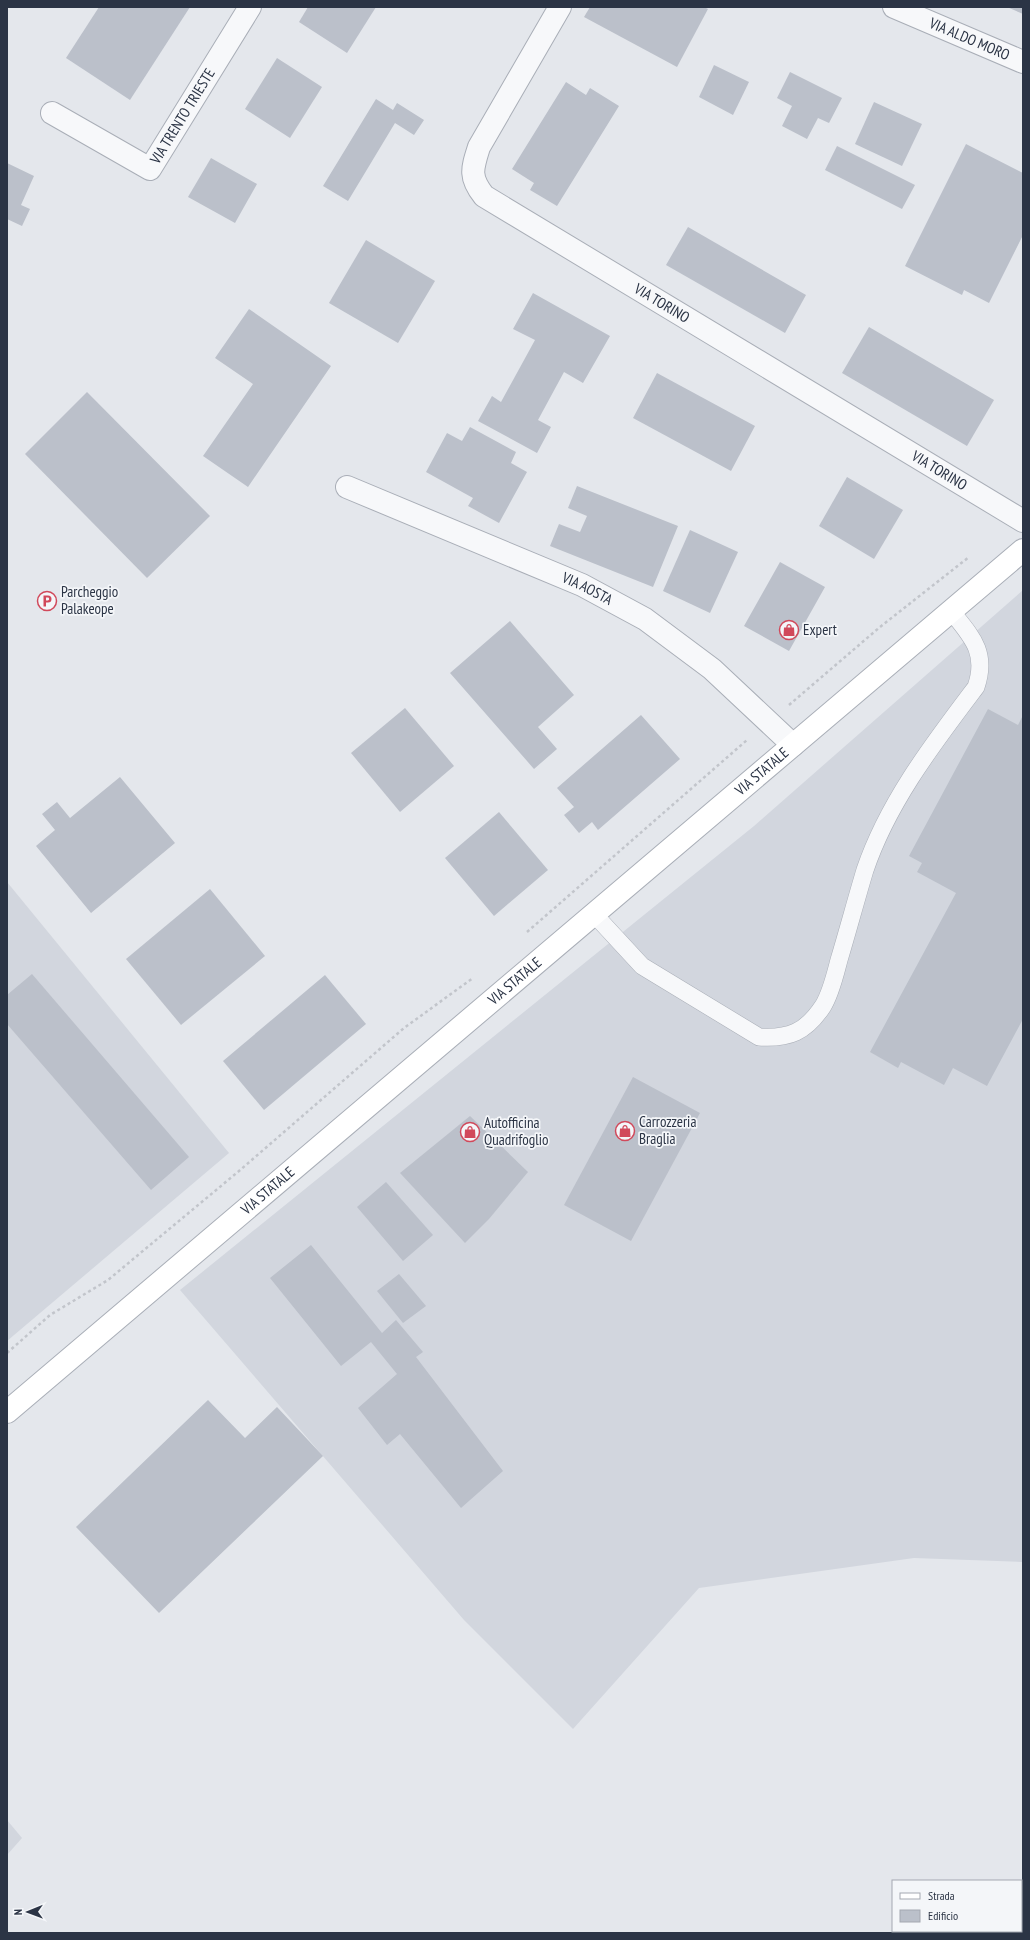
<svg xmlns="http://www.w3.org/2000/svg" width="1030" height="1940" viewBox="0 0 1030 1940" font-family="'PT Sans Narrow',sans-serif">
	<rect width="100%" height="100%" fill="#e4e7ec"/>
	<!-- built -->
	<g fill="#d2d6de">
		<path d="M 1023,590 L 1023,1562 L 914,1558 L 699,1588 L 573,1729 L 464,1620 L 180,1290 L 754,826 Z"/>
		<path d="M 7,882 L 229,1153 L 7,1341 Z"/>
		<path d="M 7,1820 L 22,1838 L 7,1855 Z"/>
	</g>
	<!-- building -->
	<g fill="#bbc0ca">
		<path d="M 99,7 L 190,7 L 130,100 L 66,58 Z"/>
		<path d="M 308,7 L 376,7 L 347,53 L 299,22 Z"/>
		<path d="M 590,7 L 704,7 L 708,9 L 677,67 L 584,17 Z"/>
		<path d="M 1007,7 L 1023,7 L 1023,14 Z"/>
		<path d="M 277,58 L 322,87 L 290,138 L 245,109 Z"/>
		<path d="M 714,65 L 749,82 L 733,115 L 699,97 Z"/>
		<path d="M 790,72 L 842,98 L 829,123 L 818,118 L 807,139 L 782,126 L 792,106 L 777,98 Z"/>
		<path d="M 566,82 L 586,95 L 590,88 L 619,106 L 557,206 L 530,190 L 534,183 L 512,169 Z"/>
		<path d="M 376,99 L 393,110 L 397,103 L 424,120 L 414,135 L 395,123 L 348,201 L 323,186 Z"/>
		<path d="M 874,102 L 922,124 L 902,166 L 855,144 Z"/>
		<path d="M 966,144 L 1023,173 L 1023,235 L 989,303 L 964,290 L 962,295 L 905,266 Z"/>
		<path d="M 837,146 L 915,185 L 902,209 L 825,170 Z"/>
		<path d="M 211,158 L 257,184 L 235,223 L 188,197 Z"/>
		<path d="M 7,163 L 34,176 L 21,205 L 30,209 L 22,226 L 7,219 Z"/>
		<path d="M 688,227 L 806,295 L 785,333 L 666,265 Z"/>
		<path d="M 366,240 L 435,281 L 398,343 L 329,303 Z"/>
		<path d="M 533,293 L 610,336 L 583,383 L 564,372 L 538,420 L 551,427 L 537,453 L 478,421 L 492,396 L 501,402 L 535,340 L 513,329 Z"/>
		<path d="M 249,309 L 331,366 L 248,487 L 203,456 L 253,384 L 215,358 Z"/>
		<path d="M 869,327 L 994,400 L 967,446 L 842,373 Z"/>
		<path d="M 657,373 L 755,426 L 731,471 L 633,418 Z"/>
		<path d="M 87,392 L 210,516 L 147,578 L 25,454 Z"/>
		<path d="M 470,427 L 516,452 L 511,463 L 527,472 L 499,523 L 468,506 L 473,498 L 426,472 L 447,433 L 462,441 Z"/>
		<path d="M 847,477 L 903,510 L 874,559 L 819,526 Z"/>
		<path d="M 577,486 L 678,526 L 653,587 L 550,546 L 559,524 L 580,532 L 587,516 L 568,508 Z"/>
		<path d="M 690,530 L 738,552 L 710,613 L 663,591 Z"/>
		<path d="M 780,562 L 825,587 L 789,651 L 744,626 Z"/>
		<path d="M 510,621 L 574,695 L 538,727 L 557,749 L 534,769 L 450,673 Z"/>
		<path d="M 405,708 L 454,766 L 400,812 L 351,753 Z"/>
		<path d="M 988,709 L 1018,725 L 1023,715 L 1023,1019 L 987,1086 L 953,1068 L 944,1085 L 901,1062 L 898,1068 L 870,1052 L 956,893 L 917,872 L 922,863 L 909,856 Z"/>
		<path d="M 641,715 L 680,759 L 598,830 L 592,822 L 579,833 L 564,815 L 574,807 L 557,788 Z"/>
		<path d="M 120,777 L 175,843 L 91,913 L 36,846 L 55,830 L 42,814 L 57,802 L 70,818 Z"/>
		<path d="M 499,812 L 548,870 L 494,916 L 445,858 Z"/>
		<path d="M 210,889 L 265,956 L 181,1025 L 126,959 Z"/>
		<path d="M 32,974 L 189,1157 L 151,1190 L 7,1024 L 7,995 Z"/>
		<path d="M 325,975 L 366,1024 L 264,1110 L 223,1061 Z"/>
		<path d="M 633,1077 L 700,1113 L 631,1241 L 564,1205 Z"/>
		<path d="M 470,1116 L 528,1172 L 489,1219 L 465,1243 L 400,1173 Z"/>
		<path d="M 386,1182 L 433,1235 L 403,1261 L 357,1207 Z"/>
		<path d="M 311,1245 L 382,1333 L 396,1320 L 423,1352 L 416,1357 L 503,1471 L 461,1508 L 400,1434 L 387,1445 L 358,1408 L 397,1374 L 371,1342 L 341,1366 L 270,1278 Z"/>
		<path d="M 399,1274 L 426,1306 L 403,1323 L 377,1291 Z"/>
		<path d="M 208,1400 L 245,1438 L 277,1407 L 323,1456 L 159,1613 L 76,1527 Z"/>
	</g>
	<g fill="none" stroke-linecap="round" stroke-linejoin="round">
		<!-- service casing -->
		<g stroke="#a9aeb7" stroke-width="18">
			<path id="service" d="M 593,913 L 642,966 L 759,1037 C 789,1039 806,1032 823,1006 C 831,993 835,975 839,960 C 848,930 856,900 865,870 C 888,802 933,744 976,687 C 988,652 971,636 951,611"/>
		</g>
		<!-- minor casing -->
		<g stroke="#a9aeb7" stroke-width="24">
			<g id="minor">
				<path id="s1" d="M 560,7 L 479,147 C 472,169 469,177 484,196 L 1023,521"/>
				<path id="s2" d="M 894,7 L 1023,62"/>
				<path id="s3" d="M 52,113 L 150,169 L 250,7"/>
				<path id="s4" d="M 347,487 L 582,585 L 645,619 L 712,669 L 793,745"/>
			</g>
		</g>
		<!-- secondary casing -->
		<g stroke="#a9aeb7" stroke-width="24">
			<g id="secondary">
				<path id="s5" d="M 7,1412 L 1023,550"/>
			</g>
		</g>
		<!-- path -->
		<g stroke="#c2c5cb" stroke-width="2.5" stroke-dasharray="3 3" stroke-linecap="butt">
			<path d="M 789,705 L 880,627 L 969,557"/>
			<path d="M 527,932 L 747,740"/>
			<path d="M 7,1353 L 50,1315 L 108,1280 L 239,1171 L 404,1028 L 473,978"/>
		</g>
		<!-- service -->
		<use href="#service" stroke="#f7f8fa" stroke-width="17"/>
		<!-- minor -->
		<use href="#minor" stroke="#f7f8fa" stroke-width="22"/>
		<!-- secondary -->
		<use href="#secondary" stroke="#fff" stroke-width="22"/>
	</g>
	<!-- icons -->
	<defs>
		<g id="parking-ring" transform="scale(1)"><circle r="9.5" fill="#f4f6f9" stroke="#d1495b" stroke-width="1.5"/><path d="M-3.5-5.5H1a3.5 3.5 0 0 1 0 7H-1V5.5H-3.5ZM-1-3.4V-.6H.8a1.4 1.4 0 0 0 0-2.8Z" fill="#d1495b"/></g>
		<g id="shop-ring" transform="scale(1)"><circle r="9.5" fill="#f4f6f9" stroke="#d1495b" stroke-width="1.5"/><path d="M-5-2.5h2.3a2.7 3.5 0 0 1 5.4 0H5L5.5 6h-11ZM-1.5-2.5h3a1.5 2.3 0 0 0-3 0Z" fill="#d1495b"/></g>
	</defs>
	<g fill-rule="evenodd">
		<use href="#parking-ring" x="47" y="601"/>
		<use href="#shop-ring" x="789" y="630"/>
		<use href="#shop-ring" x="625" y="1131"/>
		<use href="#shop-ring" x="470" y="1132"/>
	</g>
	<g text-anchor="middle" stroke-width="3.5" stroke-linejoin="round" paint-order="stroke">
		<!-- street labels -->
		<g font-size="15" fill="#2b3445" stroke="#f4f6f9">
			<text dy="5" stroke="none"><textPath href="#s2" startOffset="82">VIA ALDO MORO</textPath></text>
			<text dy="5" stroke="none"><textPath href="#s3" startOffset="175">VIA TRENTO TRIESTE</textPath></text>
			<text dy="5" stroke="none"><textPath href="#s1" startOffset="422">VIA TORINO</textPath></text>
			<text dy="5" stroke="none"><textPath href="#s1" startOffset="746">VIA TORINO</textPath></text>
			<text dy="5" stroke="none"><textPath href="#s4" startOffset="261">VIA AOSTA</textPath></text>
			<text dy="5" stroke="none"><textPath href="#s5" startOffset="990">VIA STATALE</textPath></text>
			<text dy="5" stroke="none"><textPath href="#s5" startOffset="666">VIA STATALE</textPath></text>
			<text dy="5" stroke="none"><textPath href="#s5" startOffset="342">VIA STATALE</textPath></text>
		</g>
		<!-- poi labels -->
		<g font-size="15" fill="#2b3445" stroke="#f4f6f9" text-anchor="start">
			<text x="61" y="597">Parcheggio<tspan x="61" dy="17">Palakeope</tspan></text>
			<text x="803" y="635">Expert</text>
			<text x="639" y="1127">Carrozzeria<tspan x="639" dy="17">Braglia</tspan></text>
			<text x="484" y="1128">Autofficina<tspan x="484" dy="17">Quadrifoglio</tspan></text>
		</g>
	</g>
	<!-- border -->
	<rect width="1030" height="1940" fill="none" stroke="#2b3445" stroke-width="16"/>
	<!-- legend -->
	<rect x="892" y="1880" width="130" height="52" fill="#f4f6f9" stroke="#a4a8b1"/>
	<rect x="900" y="1893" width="20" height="6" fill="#ffffff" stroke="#a4a8b1"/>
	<text x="928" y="1900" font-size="12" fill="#2b3445">Strada</text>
	<rect x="900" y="1910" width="20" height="12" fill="#bbc0ca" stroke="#a4a8b1"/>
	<text x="928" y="1920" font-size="12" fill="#2b3445">Edificio</text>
	<!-- north arrow -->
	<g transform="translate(28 1912) rotate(269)" stroke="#f4f6f9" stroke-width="3" paint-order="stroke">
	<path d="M0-3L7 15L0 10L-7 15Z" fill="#2b3445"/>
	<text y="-6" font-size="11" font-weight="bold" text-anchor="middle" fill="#2b3445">N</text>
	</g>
</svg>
